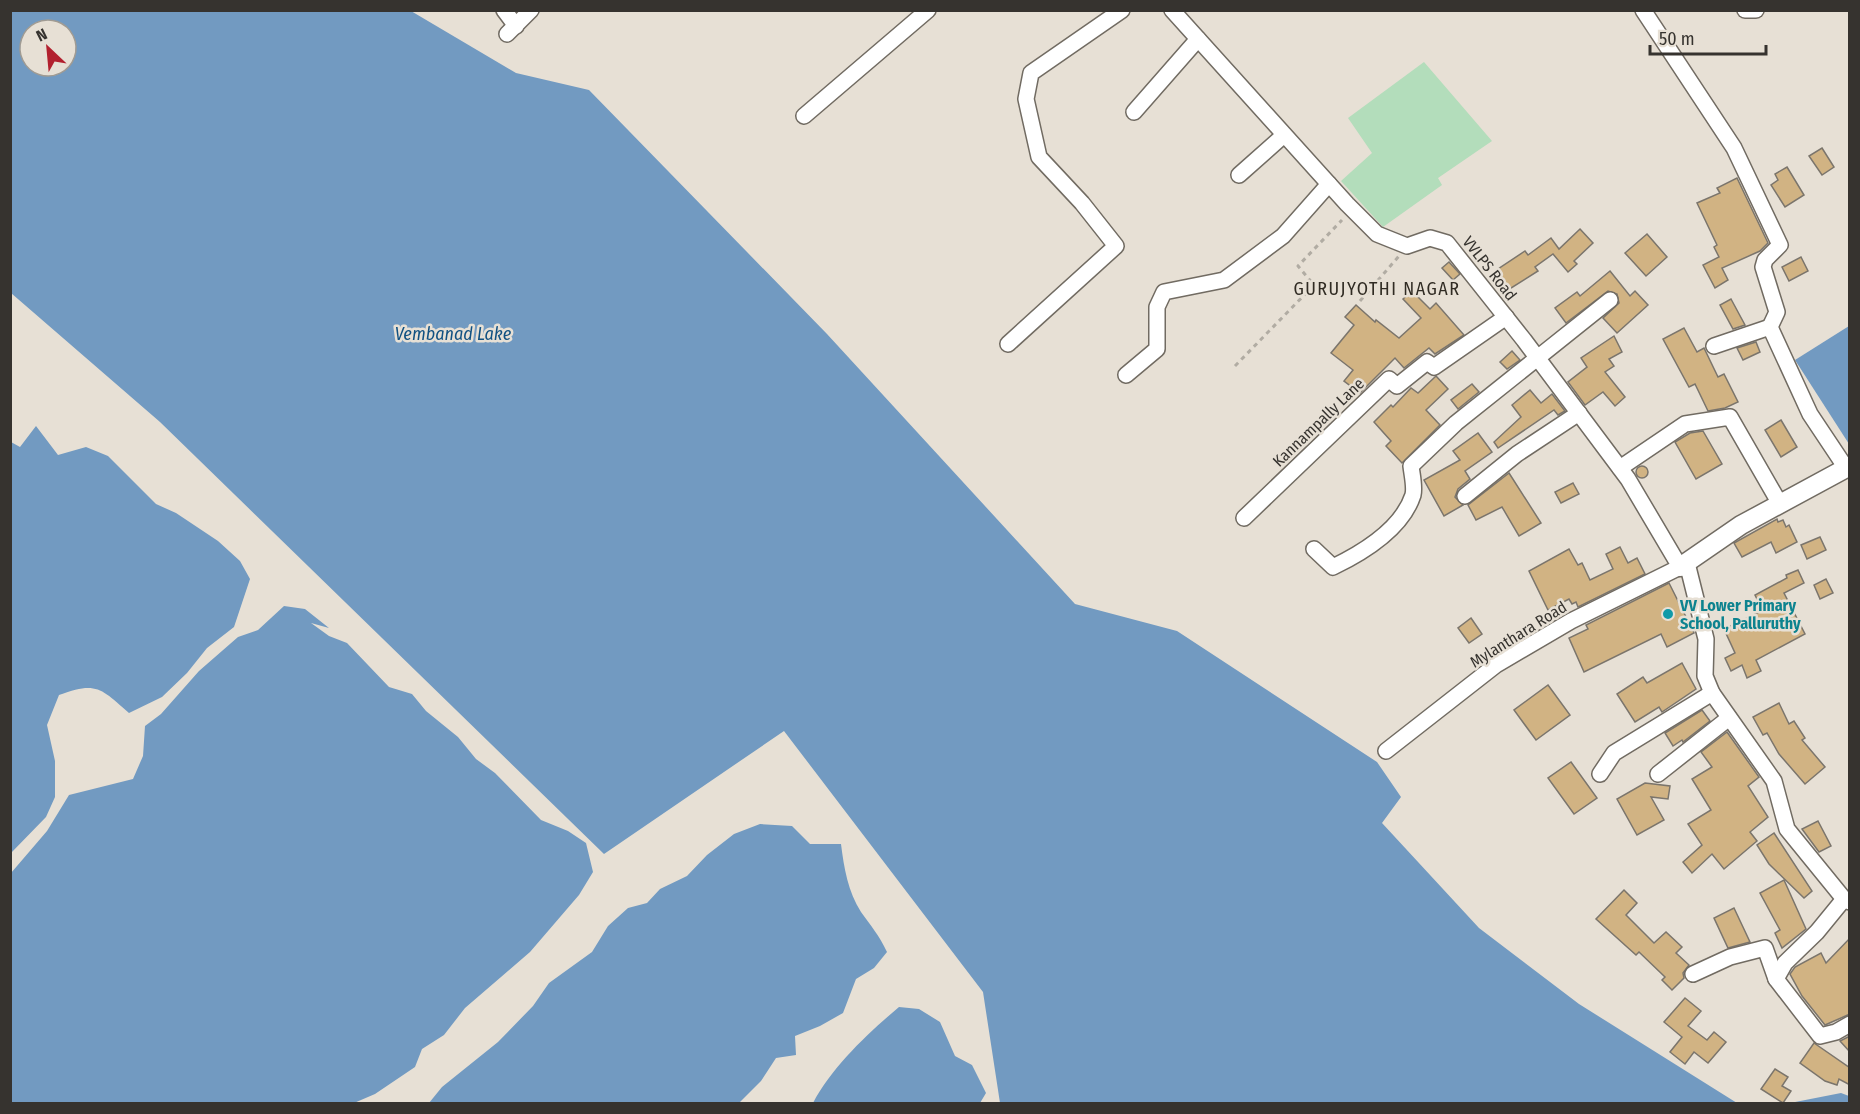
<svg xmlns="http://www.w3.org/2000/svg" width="1860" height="1114" viewBox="0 0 1860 1114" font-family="'Fira Sans Condensed',sans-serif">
	<rect width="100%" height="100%" fill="#e7e0d5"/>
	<!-- green -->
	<path fill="#b3ddbb" d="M 1424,62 L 1492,141 L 1438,178 L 1442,185 L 1383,227 L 1341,181 L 1372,153 L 1348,118 Z"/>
	<!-- water -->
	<g fill="#729ac1" fill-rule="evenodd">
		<path d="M 11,10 L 411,11 L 516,73 L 589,90 L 827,334 L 1075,604 L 1177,631 L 1377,762 L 1401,797 L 1382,823 L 1479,928 L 1579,1004 L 1737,1103 L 1000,1103 L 983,992 L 784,731 L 604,854 L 160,422 L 11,293 ZM 30,30 L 66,30 L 66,66 L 30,66 Z"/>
		<path d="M 1849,326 L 1849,444 L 1795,360 Z"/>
		<path d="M 36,426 L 58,455 L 86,447 L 108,456 L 156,504 L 176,513 L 218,541 L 240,561 L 250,579 L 234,627 L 207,648 L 187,673 L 162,697 L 129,713 C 101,688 96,681 59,695 L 47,725 L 55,761 L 55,797 L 46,817 L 11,853 L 11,442 L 20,447 Z"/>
		<path d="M 284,606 L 305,609 L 329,628 L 311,623 L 329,636 L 347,643 L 389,687 L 412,694 L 426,711 L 458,737 L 476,759 L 495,773 L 541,820 L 568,831 L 586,843 L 593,872 L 579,895 L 530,952 L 465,1008 L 444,1035 L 422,1049 L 415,1067 L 375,1094 L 354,1103 L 11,1103 L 11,873 L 47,831 L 69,795 L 133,779 L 143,756 L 145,726 L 161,714 L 199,671 L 238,637 L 258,630 Z"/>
		<path d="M 760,824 L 792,826 L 810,844 L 841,844 C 844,868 848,892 861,912 C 871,926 879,935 887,952 L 874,968 L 856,979 L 843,1013 L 820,1026 L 795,1036 L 796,1055 L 776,1058 L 761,1081 L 739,1103 L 429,1103 L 442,1087 L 498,1042 L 533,1006 L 549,983 L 592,952 L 608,926 L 628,908 L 647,903 L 660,889 L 687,876 L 707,855 L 734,834 Z"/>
		<path d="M 899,1007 L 919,1009 L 940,1022 L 955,1056 L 972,1065 L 986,1093 L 980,1103 L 813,1103 C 833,1066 867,1034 899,1007 Z"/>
		<path d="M 1841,1093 L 1849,1096 L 1849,1103 L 1790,1103 Z"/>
	</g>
	<!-- building -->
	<g fill="#d1b383" stroke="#7b756c" stroke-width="1.5">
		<path d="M 1822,148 L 1834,167 L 1822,175 L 1809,156 Z"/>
		<path d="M 1787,167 L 1804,195 L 1785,207 L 1771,185 L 1778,180 L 1775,174 Z"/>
		<path d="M 1737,178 L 1768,243 L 1760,251 L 1722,268 L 1728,280 L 1715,288 L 1703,265 L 1719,257 L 1714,247 L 1717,245 L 1697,203 L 1720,193 L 1717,188 Z"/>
		<path d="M 1580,229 L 1593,243 L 1574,261 L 1577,264 L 1568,272 L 1553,254 L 1535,267 L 1538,271 L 1508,290 L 1495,271 L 1525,251 L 1528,255 L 1551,238 L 1559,249 Z"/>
		<path d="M 1647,234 L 1667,257 L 1646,276 L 1625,253 Z"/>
		<path d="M 1801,257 L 1808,271 L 1789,281 L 1782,267 Z"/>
		<path d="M 1449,262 L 1460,274 L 1453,280 L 1442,268 Z"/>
		<path d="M 1610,271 L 1630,296 L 1635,291 L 1648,305 L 1617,333 L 1603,318 L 1619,303 L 1617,294 L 1608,291 L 1566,323 L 1555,308 L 1577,292 L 1580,296 Z"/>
		<path d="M 1412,291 L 1430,309 L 1436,303 L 1464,335 L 1435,354 L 1429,348 L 1404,368 L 1395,358 L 1360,393 L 1344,381 L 1353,370 L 1331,353 L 1354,325 L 1345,317 L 1356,305 L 1375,322 L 1376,320 L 1399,338 L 1421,318 L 1403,299 Z"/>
		<path d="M 1731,299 L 1745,325 L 1733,329 L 1720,305 Z"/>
		<path d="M 1684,328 L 1697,352 L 1704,348 L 1718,377 L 1724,374 L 1738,402 L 1725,408 L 1708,411 L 1695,384 L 1689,387 L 1663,339 Z"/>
		<path d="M 1614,336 L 1622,352 L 1609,359 L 1614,366 L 1605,372 L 1625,397 L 1615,406 L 1603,392 L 1585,405 L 1568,382 L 1587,367 L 1581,358 Z"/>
		<path d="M 1756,342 L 1760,352 L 1743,360 L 1737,348 Z"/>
		<path d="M 1512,351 L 1520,360 L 1507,369 L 1500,362 Z"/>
		<path d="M 1436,376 L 1448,389 L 1426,410 L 1440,425 L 1402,463 L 1386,446 L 1391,441 L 1374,422 L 1391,405 L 1393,407 L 1411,388 L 1418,393 Z"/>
		<path d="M 1472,384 L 1479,392 L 1458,409 L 1451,400 Z"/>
		<path d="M 1530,390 L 1541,403 L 1552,394 L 1565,411 L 1558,415 L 1554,410 L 1498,448 L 1494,442 L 1521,417 L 1512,405 Z"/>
		<path d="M 1781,420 L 1797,447 L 1781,457 L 1765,430 Z"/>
		<path d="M 1703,431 L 1722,464 L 1696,479 L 1675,442 L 1690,433 Z"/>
		<path d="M 1478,433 L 1492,452 L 1465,471 L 1470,479 L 1458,489 L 1455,497 L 1463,505 L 1444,516 L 1424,480 L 1460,460 L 1453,451 Z"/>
		<circle cx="1642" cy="472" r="6"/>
		<path d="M 1509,473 L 1541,523 L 1519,536 L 1502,507 L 1476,520 L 1468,505 Z"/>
		<path d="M 1573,483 L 1579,494 L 1561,503 L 1555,492 Z"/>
		<path d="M 1777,519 L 1778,522 L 1783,520 L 1786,527 L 1789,525 L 1797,542 L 1776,553 L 1771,542 L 1742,557 L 1734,543 Z"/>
		<path d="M 1820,537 L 1826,550 L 1807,559 L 1801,545 Z"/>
		<path d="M 1620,547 L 1628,563 L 1637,558 L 1645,574 L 1578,607 L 1576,602 L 1572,604 L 1569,599 L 1548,610 L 1529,571 L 1569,549 L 1578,565 L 1582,563 L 1590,580 L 1613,569 L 1606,554 Z"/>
		<path d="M 1798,570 L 1804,583 L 1784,593 L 1805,634 L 1756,660 L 1761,671 L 1747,678 L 1742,665 L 1731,671 L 1725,658 L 1735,653 L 1724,629 L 1766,609 L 1763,603 L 1760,605 L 1755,595 L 1787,578 L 1786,575 Z"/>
		<path d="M 1826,579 L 1833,593 L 1820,599 L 1814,585 Z"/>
		<path d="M 1669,583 L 1694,633 L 1667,647 L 1661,634 L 1584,672 L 1569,638 L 1588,629 L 1586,625 Z"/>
		<path d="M 1471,618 L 1482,634 L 1469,643 L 1458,628 Z"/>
		<path d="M 1682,663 L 1696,689 L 1662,712 L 1659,707 L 1635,722 L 1617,694 L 1643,677 L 1647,683 Z"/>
		<path d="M 1548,685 L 1570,715 L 1536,740 L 1514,710 Z"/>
		<path d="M 1779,703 L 1789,724 L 1794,721 L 1805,738 L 1802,740 L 1825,767 L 1805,784 L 1779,754 L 1767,733 L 1763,735 L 1753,717 Z"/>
		<path d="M 1702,710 L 1710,721 L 1683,742 L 1682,740 L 1673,746 L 1665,733 Z"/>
		<path d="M 1727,732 L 1759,777 L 1748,786 L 1768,817 L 1750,832 L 1757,841 L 1724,869 L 1712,854 L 1692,873 L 1683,862 L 1702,845 L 1688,824 L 1711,810 L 1692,779 L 1712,767 L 1701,752 Z"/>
		<path d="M 1571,762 L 1597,798 L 1574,814 L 1548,778 Z"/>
		<path d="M 1645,783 L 1670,786 L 1668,799 L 1651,797 L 1664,820 L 1637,835 L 1617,799 Z"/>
		<path d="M 1818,821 L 1831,846 L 1819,852 L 1802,829 Z"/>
		<path d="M 1774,833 L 1812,891 L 1804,898 L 1769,864 L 1757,845 Z"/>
		<path d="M 1784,880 L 1806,929 L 1782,948 L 1775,933 L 1780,930 L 1760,893 Z"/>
		<path d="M 1624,890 L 1637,903 L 1626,915 L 1654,943 L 1666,932 L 1682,947 L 1676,953 L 1689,965 L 1683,973 L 1684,978 L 1672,990 L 1662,980 L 1665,977 L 1639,952 L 1636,955 L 1596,919 Z"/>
		<path d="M 1734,908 L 1750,942 L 1728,948 L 1714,918 Z"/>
		<path d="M 1850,938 L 1850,1014 L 1825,1025 L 1802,996 L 1790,974 L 1795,967 L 1821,953 L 1826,963 Z"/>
		<path d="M 1685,998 L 1701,1011 L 1688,1026 L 1707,1040 L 1714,1032 L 1726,1042 L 1708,1063 L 1694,1052 L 1685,1064 L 1670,1052 L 1682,1037 L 1664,1022 Z"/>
		<path d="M 1850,1036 L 1850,1052 L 1840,1041 Z"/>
		<path d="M 1814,1043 L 1850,1068 L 1850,1085 L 1839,1079 L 1837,1085 L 1825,1081 L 1800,1063 Z"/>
		<path d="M 1775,1069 L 1788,1077 L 1782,1086 L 1791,1091 L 1783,1103 L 1761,1089 Z"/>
	</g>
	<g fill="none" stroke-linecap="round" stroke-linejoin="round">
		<!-- minor casing -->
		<g stroke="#716b62" stroke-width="18">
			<g id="minor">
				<path d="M 504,10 L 516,26"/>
				<path d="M 1172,10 L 1347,204 L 1377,234 L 1407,246 L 1430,238 L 1447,243 L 1524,340 L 1628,479 L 1680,567 L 1571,621 L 1496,665 L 1386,751"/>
				<path d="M 1643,10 L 1734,148 L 1780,245 L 1765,260 L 1763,267 L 1777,312 L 1770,327 L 1810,414 L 1846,468"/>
				<path d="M 1745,10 L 1756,10"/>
				<path d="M 507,34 L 531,10"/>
				<path d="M 1134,112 L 1198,39"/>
				<path d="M 804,116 L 928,10"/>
				<path d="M 1239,175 L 1284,135"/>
				<path d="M 1008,344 L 1116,246 L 1082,203 L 1039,157 L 1026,99 L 1031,73 L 1122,10"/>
				<path d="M 1714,346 L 1770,327"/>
				<path d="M 1126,375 L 1157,349 L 1157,307 L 1164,292 L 1224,280 L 1283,236 L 1329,184"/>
				<path d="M 1620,468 L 1685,424 L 1730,417 L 1780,504"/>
				<path d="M 1465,496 L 1517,454 L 1579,413"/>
				<path d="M 1244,518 L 1389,379 L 1397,386 L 1427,362 L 1434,367 L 1506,317"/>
				<path d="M 1314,549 L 1333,567 C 1362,553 1402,529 1413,495 C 1415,487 1412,475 1411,466 L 1456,423 L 1610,300"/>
				<path d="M 1687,563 L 1706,639 L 1705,676 L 1712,693 L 1774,781 L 1787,829 L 1844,899 L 1850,902"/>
				<path d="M 1600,774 L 1614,753 L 1712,693"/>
				<path d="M 1658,774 L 1729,718"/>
				<path d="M 1844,899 L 1817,932 L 1785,963 L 1776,979 L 1820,1036 L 1836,1032 L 1850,1024"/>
				<path d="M 1693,974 L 1730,957 L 1765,948 L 1776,979"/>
			</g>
		</g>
		<!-- tertiary casing -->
		<g stroke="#716b62" stroke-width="21">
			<path id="tertiary" d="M 1680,567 L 1741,525 L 1850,466"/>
		</g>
		<!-- path -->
		<g stroke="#b1aca3" stroke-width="3" stroke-dasharray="4.5 4.5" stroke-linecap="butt">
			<path d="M 1360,301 L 1399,256"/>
			<path d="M 1235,366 L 1314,285 L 1298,266 L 1342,220"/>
		</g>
		<!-- minor -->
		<use href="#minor" stroke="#fff" stroke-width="15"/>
		<!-- tertiary -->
		<use href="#tertiary" stroke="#fff" stroke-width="18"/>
	</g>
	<!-- markers -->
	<circle fill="#0f9aa8" stroke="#e7e0d5" stroke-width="2" cx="1668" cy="614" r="6"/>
	<g text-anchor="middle" stroke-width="5" stroke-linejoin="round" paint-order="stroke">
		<!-- street labels -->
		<g font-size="16" fill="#36332f" stroke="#e7e0d5">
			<text transform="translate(1490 268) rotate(52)" y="6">VVLPS Road</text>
			<text transform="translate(1318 422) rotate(-44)" y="6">Kannampally Lane</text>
			<text transform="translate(1518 634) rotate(-32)" y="6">Mylanthara Road</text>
		</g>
		<!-- culture labels -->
		<g font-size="16" font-weight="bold" fill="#0d838f" stroke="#e7e0d5" text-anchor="start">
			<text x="1680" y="611">VV Lower Primary<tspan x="1680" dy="18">School, Palluruthy</tspan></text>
		</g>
		<!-- neighbourhood labels -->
		<g font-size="18" letter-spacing="1.5" fill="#302b23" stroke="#e7e0d5">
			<text x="1377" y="295">GURUJYOTHI NAGAR</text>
		</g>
		<!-- water labels -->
		<g font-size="18" font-style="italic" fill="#115182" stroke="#e7e0d5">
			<text x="453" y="340">Vembanad Lake</text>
		</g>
	</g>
	<!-- border -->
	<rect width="1860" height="1114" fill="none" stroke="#36332f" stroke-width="24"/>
	<!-- north arrow -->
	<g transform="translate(48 48) rotate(334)"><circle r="28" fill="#e7e0d5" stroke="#a09b93" stroke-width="1.5"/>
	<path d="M0-4.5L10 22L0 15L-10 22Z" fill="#b2202e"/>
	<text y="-9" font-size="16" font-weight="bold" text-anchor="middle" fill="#36332f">N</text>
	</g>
	<!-- scale -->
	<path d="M1650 45v9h116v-9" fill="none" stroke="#36332f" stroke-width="3"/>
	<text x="1659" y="45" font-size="18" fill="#36332f" stroke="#e7e0d5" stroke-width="4.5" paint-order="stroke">50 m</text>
</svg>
